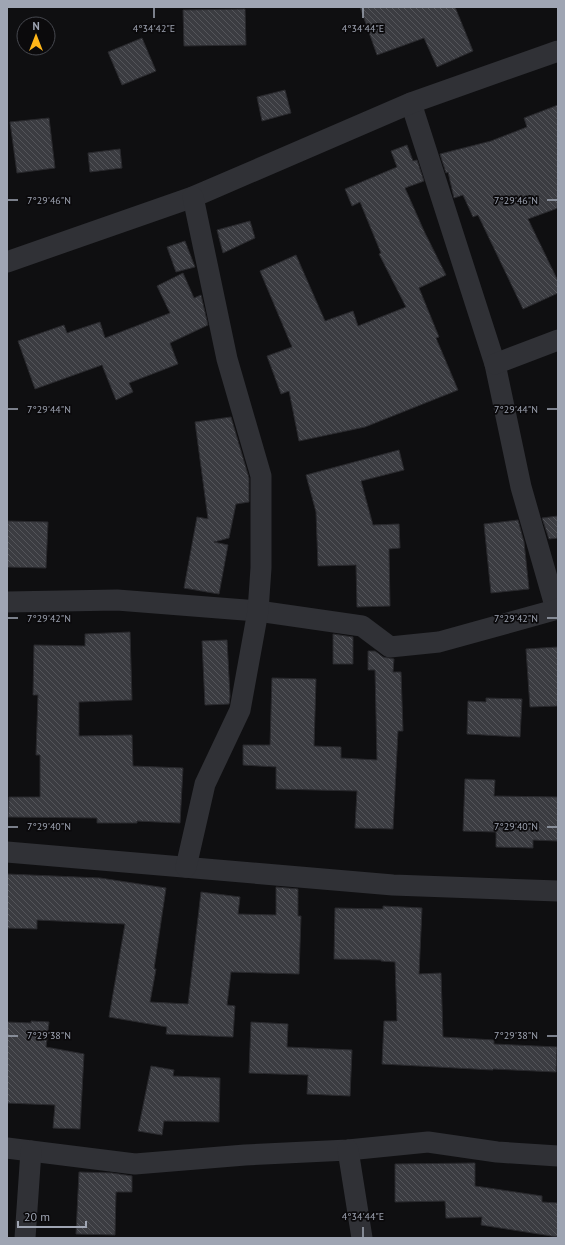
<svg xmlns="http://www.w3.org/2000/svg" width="565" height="1245" viewBox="0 0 565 1245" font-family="'PT Sans',sans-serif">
	<defs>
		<pattern id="building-back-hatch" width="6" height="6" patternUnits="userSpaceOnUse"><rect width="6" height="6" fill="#3b3c41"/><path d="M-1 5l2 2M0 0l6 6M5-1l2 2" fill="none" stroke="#54555a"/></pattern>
	</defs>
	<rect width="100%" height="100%" fill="#0f0f11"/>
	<!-- building -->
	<g fill="url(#building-back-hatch)" stroke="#29292d">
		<path d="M 360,7 L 455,7 L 473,51 L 437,67 L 424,38 L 377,55 Z"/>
		<path d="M 245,9 L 246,45 L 184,46 L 183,10 Z"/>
		<path d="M 142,38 L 156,71 L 122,85 L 108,52 Z"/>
		<path d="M 285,90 L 291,113 L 262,121 L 257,97 Z"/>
		<path d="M 558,105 L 558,208 L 528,219 L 558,281 L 558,293 L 523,309 L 478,215 L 473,217 L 463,195 L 454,198 L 448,172 L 446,173 L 440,154 L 491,141 L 527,127 L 524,118 Z"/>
		<path d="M 49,118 L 55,168 L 17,173 L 10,122 Z"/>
		<path d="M 407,145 L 413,161 L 417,160 L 424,181 L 405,188 L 424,231 L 446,275 L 419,288 L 439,337 L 436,338 L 458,390 L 365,427 L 299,441 L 289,391 L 281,394 L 267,356 L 292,347 L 260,271 L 296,255 L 325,321 L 353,311 L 358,326 L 406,307 L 379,254 L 381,253 L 360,202 L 352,206 L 345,189 L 397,167 L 391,151 Z"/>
		<path d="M 120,149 L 122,168 L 90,172 L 88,153 Z"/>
		<path d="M 250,221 L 255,238 L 223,253 L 217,230 Z"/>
		<path d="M 185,241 L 195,267 L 176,272 L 167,247 Z"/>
		<path d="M 183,273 L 194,298 L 201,295 L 208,325 L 170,343 L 178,364 L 129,383 L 133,392 L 116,400 L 102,365 L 35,389 L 18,341 L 64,325 L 67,333 L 100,322 L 105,338 L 170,313 L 157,286 Z"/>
		<path d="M 231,417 L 249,478 L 249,502 L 236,504 L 229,538 L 214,542 L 228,545 L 219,594 L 184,588 L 197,517 L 208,519 L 195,422 Z"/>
		<path d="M 399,450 L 404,470 L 361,481 L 373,525 L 399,524 L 400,548 L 389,549 L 390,606 L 357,607 L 356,565 L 318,566 L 316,512 L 306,475 Z"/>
		<path d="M 558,516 L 558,538 L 549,539 L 542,518 Z"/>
		<path d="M 518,520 L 524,542 L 529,589 L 491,593 L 484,524 Z"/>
		<path d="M 8,521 L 48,522 L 46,568 L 7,567 Z"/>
		<path d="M 130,632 L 132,700 L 79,702 L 79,736 L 132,735 L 133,766 L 183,768 L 180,823 L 137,821 L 137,823 L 97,823 L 97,818 L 8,817 L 9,797 L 40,797 L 40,755 L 36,755 L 38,695 L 33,695 L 34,645 L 85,646 L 85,634 Z"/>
		<path d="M 333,634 L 353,637 L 353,664 L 333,664 Z"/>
		<path d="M 227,640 L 230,696 L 229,704 L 205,705 L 202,641 Z"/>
		<path d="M 558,647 L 558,706 L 530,707 L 526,649 Z"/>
		<path d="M 368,651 L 375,651 L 383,657 L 394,659 L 393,672 L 401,672 L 403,731 L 398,731 L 393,829 L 355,828 L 357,791 L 276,789 L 276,767 L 243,765 L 243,745 L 270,745 L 272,678 L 316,679 L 314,746 L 341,747 L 341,758 L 377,760 L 375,670 L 368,670 Z"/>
		<path d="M 486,698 L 522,699 L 520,737 L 467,734 L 468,701 L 486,702 Z"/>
		<path d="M 465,779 L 495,780 L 494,796 L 558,797 L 558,841 L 533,840 L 533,848 L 496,847 L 496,832 L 463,831 Z"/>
		<path d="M 7,874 L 100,878 L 166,888 L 154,969 L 156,969 L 150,1002 L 188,1004 L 201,892 L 240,897 L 238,914 L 276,915 L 276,887 L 298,889 L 298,916 L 301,916 L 299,974 L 231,972 L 227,1005 L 235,1006 L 233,1037 L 166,1034 L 167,1027 L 109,1017 L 125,924 L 37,920 L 37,929 L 7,928 Z"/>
		<path d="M 383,906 L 422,908 L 419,974 L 441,973 L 443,1037 L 494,1040 L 494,1044 L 557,1047 L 556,1072 L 493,1069 L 493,1070 L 382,1064 L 384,1021 L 397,1021 L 395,962 L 381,961 L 381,960 L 334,959 L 335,908 L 383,909 Z"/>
		<path d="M 31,1021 L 49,1022 L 46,1047 L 84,1054 L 80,1129 L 53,1128 L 55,1105 L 7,1103 L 7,1022 L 31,1023 Z"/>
		<path d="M 251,1022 L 288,1024 L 287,1047 L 352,1050 L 350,1096 L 307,1094 L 308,1075 L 249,1073 Z"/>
		<path d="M 151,1066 L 174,1070 L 173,1076 L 220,1078 L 219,1122 L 164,1121 L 162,1135 L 138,1131 Z"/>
		<path d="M 475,1163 L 475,1186 L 542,1196 L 542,1202 L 558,1203 L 558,1237 L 481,1225 L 482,1217 L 446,1218 L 445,1201 L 395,1202 L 395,1164 Z"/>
		<path d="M 79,1172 L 112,1173 L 132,1176 L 132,1192 L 116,1192 L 115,1235 L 76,1234 Z"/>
	</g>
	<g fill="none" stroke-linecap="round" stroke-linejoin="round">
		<!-- street -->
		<g stroke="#303136" stroke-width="21">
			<path d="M 411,103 L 495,364 L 521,487 L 556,609"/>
			<path d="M 7,262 L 193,197 L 411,103 L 558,51"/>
			<path d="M 495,364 L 558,340"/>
			<path d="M 7,602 L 117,600 L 258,611 L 362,626 L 390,647 L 439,642 L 558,609"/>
			<path d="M 7,852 L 393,885 L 558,891"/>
			<path d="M 186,867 L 205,784 L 240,710 L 258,611 L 261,568 L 261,476 L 227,359 L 193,197"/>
			<path d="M 7,1148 L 135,1164 L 245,1155 L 348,1150 L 428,1142 L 497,1152 L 558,1156"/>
			<path d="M 348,1150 L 362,1238"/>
			<path d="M 25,1238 L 31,1151"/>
		</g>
	</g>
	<!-- ticks -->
	<path fill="none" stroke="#9fa5b3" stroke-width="1.5" d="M 154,8 L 154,18M 363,8 L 363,18M 8,200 L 18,200M 547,200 L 557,200M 8,409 L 18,409M 547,409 L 557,409M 8,618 L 18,618M 547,618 L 557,618M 8,827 L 18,827M 547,827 L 557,827M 8,1036 L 18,1036M 547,1036 L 557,1036M 363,1227 L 363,1237"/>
	<g font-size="10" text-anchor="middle" fill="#9fa5b3" stroke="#0b0a0c" stroke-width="3.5" stroke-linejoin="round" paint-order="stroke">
		<text x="154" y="32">4°34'42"E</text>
		<text x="363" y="32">4°34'44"E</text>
		<text x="49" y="204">7°29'46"N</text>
		<text x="516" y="204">7°29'46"N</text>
		<text x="49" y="413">7°29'44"N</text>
		<text x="516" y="413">7°29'44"N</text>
		<text x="49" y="622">7°29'42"N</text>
		<text x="516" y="622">7°29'42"N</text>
		<text x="49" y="830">7°29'40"N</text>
		<text x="516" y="830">7°29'40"N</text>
		<text x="49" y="1039">7°29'38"N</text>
		<text x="516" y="1039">7°29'38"N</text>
		<text x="363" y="1220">4°34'44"E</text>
	</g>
	<!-- border -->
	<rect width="565" height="1245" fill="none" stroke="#9fa5b3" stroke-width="16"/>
	<!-- north arrow -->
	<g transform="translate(36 36)"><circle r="19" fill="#0b0a0c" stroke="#46484f"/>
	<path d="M0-3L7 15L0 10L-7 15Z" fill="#ffb619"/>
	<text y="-6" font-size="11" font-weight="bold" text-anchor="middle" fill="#9fa5b3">N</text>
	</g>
	<!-- scale -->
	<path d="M18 1221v6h68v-6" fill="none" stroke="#9fa5b3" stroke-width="2"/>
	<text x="24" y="1221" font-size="12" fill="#9fa5b3" stroke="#0b0a0c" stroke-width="3" paint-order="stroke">20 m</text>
</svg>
